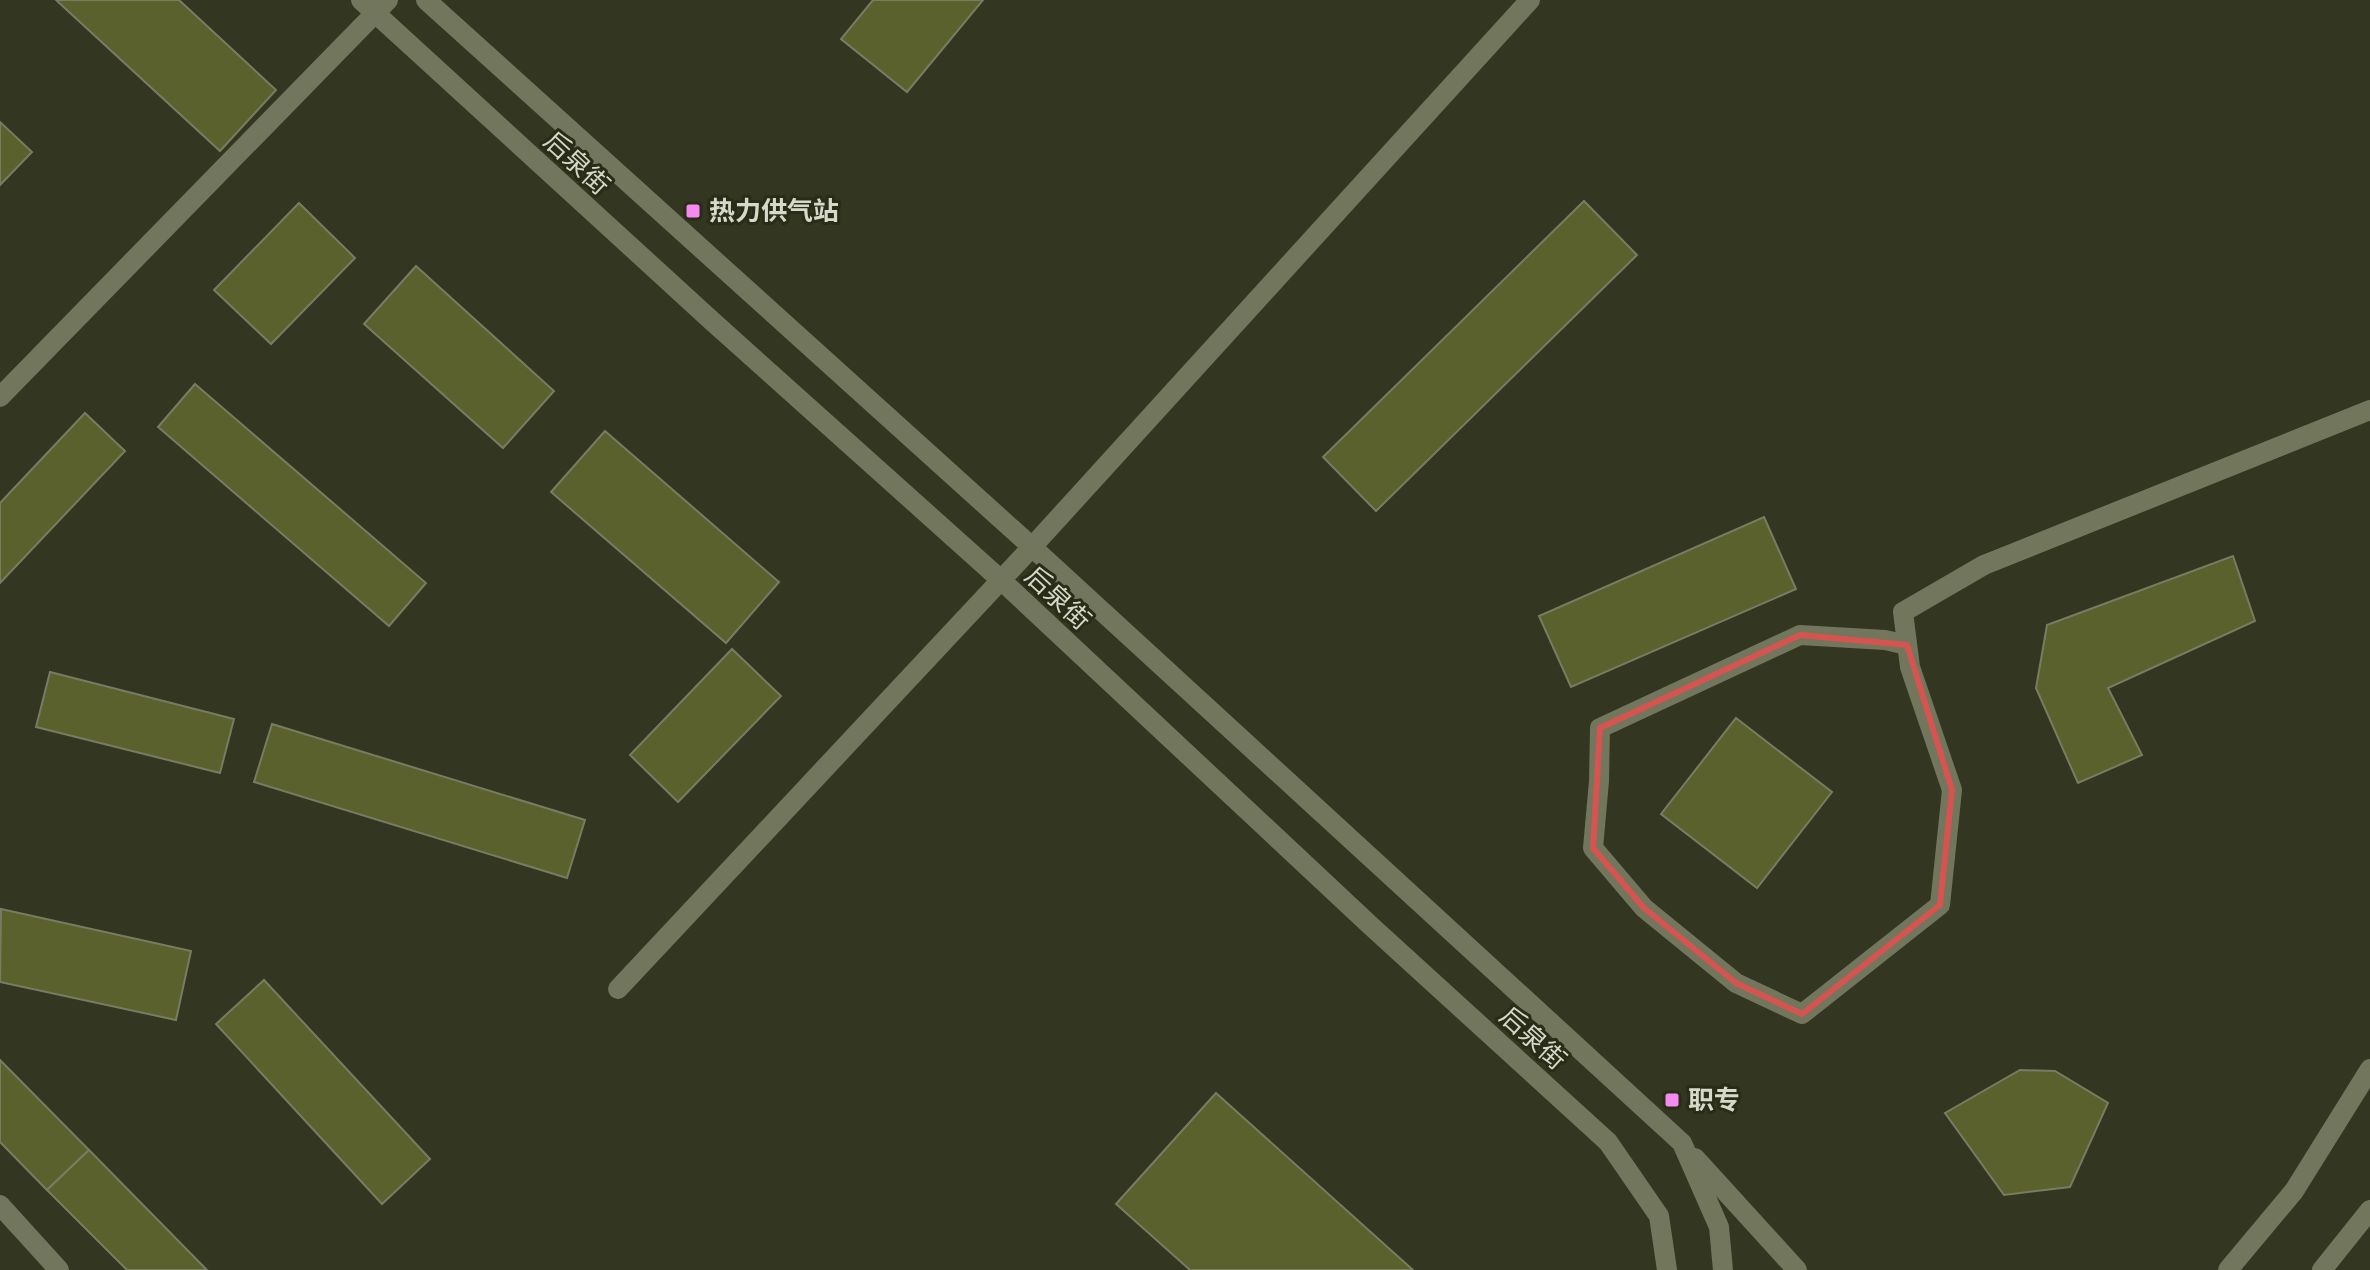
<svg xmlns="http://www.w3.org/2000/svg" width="2370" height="1270" viewBox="0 0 2370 1270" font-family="'Source Serif 4','Noto Sans SC',serif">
	<rect width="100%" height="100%" fill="#333620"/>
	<!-- building -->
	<g fill="#5b612d" stroke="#787c63" stroke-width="2">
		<path d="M 56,0 L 179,0 L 276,90 L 220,151 Z"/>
		<path d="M 873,0 L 983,0 L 907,92 L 841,39 Z"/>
		<path d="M 0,122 L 32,152 L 0,185 Z"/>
		<path d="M 1584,201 L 1637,255 L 1376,511 L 1323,457 Z"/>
		<path d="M 299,203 L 355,258 L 271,344 L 214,290 Z"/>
		<path d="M 416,266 L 554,391 L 503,448 L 364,324 Z"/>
		<path d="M 195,384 L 426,583 L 389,626 L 158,427 Z"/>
		<path d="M 85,413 L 125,451 L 0,583 L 0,503 Z"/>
		<path d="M 605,431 L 779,582 L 726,643 L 551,492 Z"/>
		<path d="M 1764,517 L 1796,589 L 1571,687 L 1539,616 Z"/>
		<path d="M 2233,556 L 2255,621 L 2108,688 L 2142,755 L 2078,783 L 2036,688 L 2047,625 Z"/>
		<path d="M 732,649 L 781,696 L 678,802 L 630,755 Z"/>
		<path d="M 50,672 L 234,719 L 220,773 L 36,727 Z"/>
		<path d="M 1736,718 L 1832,792 L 1757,888 L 1661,814 Z"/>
		<path d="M 272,724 L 585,820 L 567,878 L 254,782 Z"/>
		<path d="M 1,909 L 191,951 L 176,1020 L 0,982 Z"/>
		<path d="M 264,980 L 430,1159 L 382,1204 L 216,1024 Z"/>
		<path d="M 0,1060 L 89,1150 L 47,1190 L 0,1142 Z"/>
		<path d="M 2020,1070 L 2055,1071 L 2108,1103 L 2070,1187 L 2004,1195 L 1945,1113 Z"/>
		<path d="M 1216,1093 L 1413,1270 L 1190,1270 L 1116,1204 Z"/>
		<path d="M 89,1150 L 207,1270 L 127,1270 L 47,1190 Z"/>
	</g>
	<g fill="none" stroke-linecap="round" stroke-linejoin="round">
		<!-- street -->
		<g stroke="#71765d" stroke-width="20">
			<path d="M 0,397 L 388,0"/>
			<path d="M 1907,645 L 1885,640 L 1800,635 L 1600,728 L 1599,781 L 1593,848 L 1644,908 L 1736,983 L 1802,1014 L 1940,905 L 1952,790 L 1910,667 L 1903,612 L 1984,565 L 2370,410"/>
			<path d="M 618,989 L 1032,547 L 1530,0"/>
		</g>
		<!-- secondary -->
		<g stroke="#71765d" stroke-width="20">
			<path d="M 361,0 L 712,321 L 1001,580 L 1371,926 L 1608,1142 L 1659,1216 L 1667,1270"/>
			<path d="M 426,0 L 1032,547 L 1682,1143 L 1719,1227 L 1723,1270"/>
			<path d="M 1695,1158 L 1797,1270"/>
			<path d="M 0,1205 L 59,1270"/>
			<path d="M 2228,1270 L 2294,1191 L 2370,1069"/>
			<path d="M 2322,1270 L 2370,1210"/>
		</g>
	</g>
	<!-- marked area -->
	<path fill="none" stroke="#d65450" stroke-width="6" stroke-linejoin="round" d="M 1800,635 L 1907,645 L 1952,790 L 1940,905 L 1802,1014 L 1736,983 L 1644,908 L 1593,848 L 1600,728 Z"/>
	<!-- markers -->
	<g fill="#f589ef" stroke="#292c16" stroke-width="3">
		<rect x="685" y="203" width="16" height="16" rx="4"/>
		<rect x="1664" y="1092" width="16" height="16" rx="4"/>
	</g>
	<g text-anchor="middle" stroke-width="6" stroke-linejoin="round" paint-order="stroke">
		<!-- street labels -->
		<g font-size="26" fill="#d5d8ca" stroke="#292c16">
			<text transform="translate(577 163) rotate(43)" y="9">后泉街</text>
			<text transform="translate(1058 598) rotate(43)" y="9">后泉街</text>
			<text transform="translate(1533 1038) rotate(42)" y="9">后泉街</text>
		</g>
		<!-- poi labels -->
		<g font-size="26" font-weight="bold" fill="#d5d8ca" stroke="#292c16" text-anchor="start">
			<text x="709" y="220">热力供气站</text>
			<text x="1688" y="1109">职专</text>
		</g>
	</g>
</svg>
